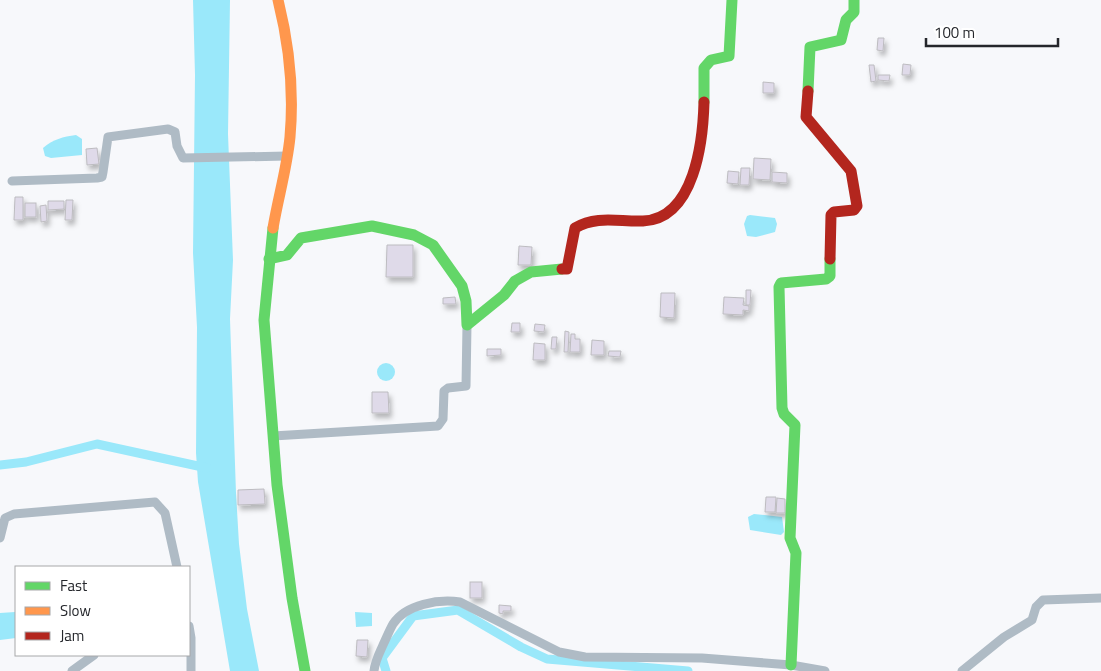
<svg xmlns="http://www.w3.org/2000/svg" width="1101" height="671" viewBox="0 0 1101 671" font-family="'Titillium Web',sans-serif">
	<defs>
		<filter id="shadow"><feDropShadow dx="2.5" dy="4.5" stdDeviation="2.5" flood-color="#0004"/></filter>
	</defs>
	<rect width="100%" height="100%" fill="#f7f8fb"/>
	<!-- water -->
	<g fill="#9ae8fa">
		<path d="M 193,0 L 230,0 L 228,134 L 233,260 L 230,319 L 236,493 L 239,544 L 247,609 L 259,671 L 230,671 L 198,482 L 196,453 L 197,327 L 193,253 L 195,75 Z"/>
		<path d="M 76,135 L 82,139 L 82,155 L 51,158 L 45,156 L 43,148 C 53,139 63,137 76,135 Z"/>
		<path d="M 750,215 L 775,218 L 777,224 L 775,232 L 756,237 L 747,236 L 744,224 L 747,216 Z"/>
		<circle cx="386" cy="372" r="9"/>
		<path d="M 754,514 L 782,517 L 784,532 L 781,535 L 750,530 L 748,517 Z"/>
		<path d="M 15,612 L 16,638 L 0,640 L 0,613 Z"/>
		<path d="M 355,612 L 372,613 L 372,626 L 356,627 Z"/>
	</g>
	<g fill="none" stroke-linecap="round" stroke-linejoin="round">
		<!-- canal -->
		<g stroke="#9ae8fa" stroke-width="9">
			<path d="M 0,465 L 26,462 L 97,444 L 207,468"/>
			<path d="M 386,671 L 382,658 L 413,616 L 458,610 L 521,647 L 547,659 L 688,671"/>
		</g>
	</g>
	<!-- building -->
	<g fill="#dfdae9" stroke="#bdbcc0" filter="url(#shadow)">
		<path d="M 878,38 L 884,38 L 883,51 L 877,50 Z"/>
		<path d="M 903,64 L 911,65 L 910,75 L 902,75 Z"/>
		<path d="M 869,65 L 874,65 L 876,81 L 871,82 Z"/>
		<path d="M 878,75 L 890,75 L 889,81 L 878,80 Z"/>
		<path d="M 763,82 L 774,83 L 774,93 L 763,93 Z"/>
		<path d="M 97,148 L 99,164 L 87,165 L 86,149 Z"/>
		<path d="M 754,158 L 771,159 L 770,180 L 753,179 Z"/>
		<path d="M 741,168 L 750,168 L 749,185 L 740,185 Z"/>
		<path d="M 728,171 L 739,172 L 738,184 L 727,183 Z"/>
		<path d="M 772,172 L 787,173 L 787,183 L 772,182 Z"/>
		<path d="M 15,197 L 23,197 L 23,220 L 14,220 Z"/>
		<path d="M 66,200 L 73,200 L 72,220 L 65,220 Z"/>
		<path d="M 48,201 L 64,201 L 64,209 L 48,210 Z"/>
		<rect x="25" y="203" width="11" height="14"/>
		<path d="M 46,205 L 47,221 L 41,222 L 40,206 Z"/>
		<path d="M 387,245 L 413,245 L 413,277 L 386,277 Z"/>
		<path d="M 519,246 L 532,247 L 531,265 L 518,265 Z"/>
		<path d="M 746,290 L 751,290 L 750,305 L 746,305 Z"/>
		<path d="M 661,293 L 675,293 L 674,318 L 660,317 Z"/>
		<path d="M 455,297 L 456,304 L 443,304 L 443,298 Z"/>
		<path d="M 724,297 L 744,298 L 743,305 L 749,306 L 749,311 L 743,310 L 743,315 L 723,314 Z"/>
		<path d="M 512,323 L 520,323 L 520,332 L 511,332 Z"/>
		<path d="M 535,324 L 545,325 L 544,332 L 534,331 Z"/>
		<path d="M 565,331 L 569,332 L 568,352 L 564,352 Z"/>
		<path d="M 571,334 L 575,334 L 575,339 L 580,339 L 580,352 L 570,352 Z"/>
		<path d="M 552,337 L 557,337 L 556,349 L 551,349 Z"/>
		<path d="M 592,340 L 604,341 L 604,355 L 591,355 Z"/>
		<path d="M 534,343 L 545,344 L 545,360 L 533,360 Z"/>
		<path d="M 487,349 L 501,349 L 501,355 L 487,356 Z"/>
		<path d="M 609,351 L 621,351 L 620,357 L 608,356 Z"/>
		<path d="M 372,392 L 388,392 L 389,413 L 372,413 Z"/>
		<path d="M 264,489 L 265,504 L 238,505 L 238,490 Z"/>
		<path d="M 766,497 L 776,497 L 775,512 L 765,512 Z"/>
		<path d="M 777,498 L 785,499 L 785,513 L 776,513 Z"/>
		<rect x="470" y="582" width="12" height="16"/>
		<path d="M 499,605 L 511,606 L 511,611 L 503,611 L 503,614 L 499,613 Z"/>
		<path d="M 357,640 L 368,640 L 367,657 L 356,656 Z"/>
	</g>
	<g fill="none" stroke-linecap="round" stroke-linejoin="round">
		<!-- street -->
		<g stroke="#afbbc5" stroke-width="9">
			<path d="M 12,181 L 97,178 L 102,177 L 103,172 L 108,137 L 168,129 L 175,132 L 177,146 L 183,158 L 287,156"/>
			<path d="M 273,436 L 438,426 L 443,419 L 444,391 L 448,388 L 466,386 L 467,325"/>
			<path d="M 0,538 L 5,518 L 14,514 L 155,502 L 165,513 L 177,567"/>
			<path d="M 189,626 L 191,638 L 191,671"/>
			<path d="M 72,671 L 94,655"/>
			<path d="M 374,671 C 375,661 379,654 383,645 C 386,639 389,631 393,624 C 406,604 439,599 460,602 L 559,652 L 585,657 L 702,658 L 791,665 L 825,671"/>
			<path d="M 962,671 L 1004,637 L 1032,620 L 1036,607 L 1043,600 L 1101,598"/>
		</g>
		<!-- fast -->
		<g stroke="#63d668" stroke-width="11">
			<path d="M 808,91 L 810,47 L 841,40 L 846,20 L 854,12 L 854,0"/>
			<path d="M 704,102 L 704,68 L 711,60 L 729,56 L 732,0"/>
			<path d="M 273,228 L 264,320 L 277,485 L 292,598 L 305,671"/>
			<path d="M 269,259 L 287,255 L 301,238 L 372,226 L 414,235 L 433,245 L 462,286 L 466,301 L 467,325 L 504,295 L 515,281 L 531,272 L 562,269"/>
			<path d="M 791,665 L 796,553 L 790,538 L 795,425 L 784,414 L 782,408 L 779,287 L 781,283 L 826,279 L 830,276 L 830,259"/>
		</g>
		<!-- slow -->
		<path stroke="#ff974d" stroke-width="11" d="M 273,228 C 278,198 287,168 290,137 C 294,92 289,44 278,0"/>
		<!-- jam -->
		<g stroke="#b3261e" stroke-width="11">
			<path d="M 808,91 L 806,117 L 851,171 L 857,206 L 854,210 L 834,212 L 831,215 L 830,259"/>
			<path d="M 562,269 L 567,269 L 575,228 C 597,215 619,222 643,221 C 695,219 703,140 704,102"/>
		</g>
	</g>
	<!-- legend -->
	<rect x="15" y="566" width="175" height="90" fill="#ffffff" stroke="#a7a8aa"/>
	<rect x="25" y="582" width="25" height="8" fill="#63d668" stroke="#a7a8aa"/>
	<text x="60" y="591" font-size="15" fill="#24262b">Fast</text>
	<rect x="25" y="607" width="25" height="8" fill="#ff974d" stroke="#a7a8aa"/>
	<text x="60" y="616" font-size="15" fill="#24262b">Slow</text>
	<rect x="25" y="632" width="25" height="8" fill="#b3261e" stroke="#a7a8aa"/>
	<text x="60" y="641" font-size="15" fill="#24262b">Jam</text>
	<!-- scale -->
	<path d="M926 38v8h132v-8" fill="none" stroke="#24262b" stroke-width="2.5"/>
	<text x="934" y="38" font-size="15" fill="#24262b" stroke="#ffffff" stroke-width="4" paint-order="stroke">100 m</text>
</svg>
